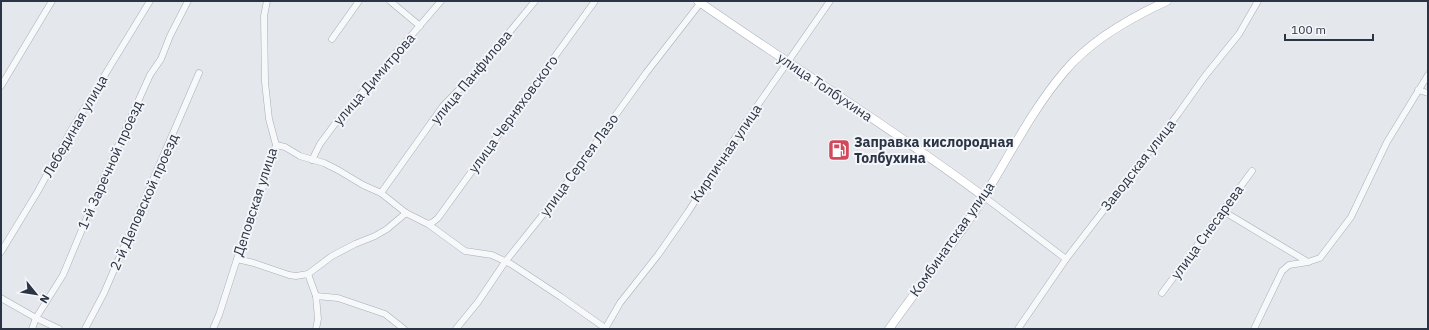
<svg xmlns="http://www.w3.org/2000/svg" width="1429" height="330" viewBox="0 0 1429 330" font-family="'IBM Plex Sans',sans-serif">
	<rect width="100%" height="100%" fill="#e4e7ec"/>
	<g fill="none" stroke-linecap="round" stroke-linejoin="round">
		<!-- street casing -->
		<g stroke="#a9aeb7" stroke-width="7">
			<g id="street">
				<path d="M 390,1 L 420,26"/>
				<path d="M 332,39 L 359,1"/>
				<path d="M 1,86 L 52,1"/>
				<path d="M 1418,90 L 1428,93"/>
				<path d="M 276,145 L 285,147 L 300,156 L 324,163 L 338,170 L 363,185 L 381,193 L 406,213 L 428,224 L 465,251 L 492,255 L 511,264 L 561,297 L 605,328"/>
				<path d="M 312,160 L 320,144 L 334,125 L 441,1"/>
				<path d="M 381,193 L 443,106 L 480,68 L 535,1"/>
				<path d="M 983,196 L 1066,259"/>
				<path d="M 1223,211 L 1308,262"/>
				<path d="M 428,224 L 433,222 L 438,218 L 595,1"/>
				<path d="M 1,252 L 38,191 L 73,127 L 150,1"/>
				<path d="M 237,259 L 254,263 L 289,275 L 296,276 L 308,274 L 316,296"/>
				<path d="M 308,274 L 332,256 L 355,244 L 375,236 L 387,229 L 406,213"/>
				<path d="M 1162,293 L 1252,171"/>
				<path d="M 1,298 L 36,318 L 59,329"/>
				<path d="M 32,329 L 36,318 L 63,275 L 103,179 L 150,75 L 161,59 L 170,36 L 188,1"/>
				<path d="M 85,329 L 104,293 L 199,73"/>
				<path d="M 213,329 L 219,315 L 237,259 L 255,212 L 276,145 L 269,119 L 265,82 L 264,16 L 267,1"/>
				<path d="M 316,329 L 318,319 L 316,296 L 338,298 L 385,314 L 404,329"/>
				<path d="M 456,329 L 478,302 L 505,262 L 553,202 L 646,73 L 702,1"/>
				<path d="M 605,329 L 620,303 L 658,255 L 688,212 L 737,135 L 830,1"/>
				<path d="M 1018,329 L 1066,259 L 1178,114 L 1205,76 L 1239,34 L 1258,1"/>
				<path d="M 1254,329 L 1282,271 L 1289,265 L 1308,262 L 1320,258 L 1351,217 L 1387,142 L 1428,75"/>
			</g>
		</g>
		<!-- secondary casing -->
		<g stroke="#a9aeb7" stroke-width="9">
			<g id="secondary">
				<path d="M 698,1 C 792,67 891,127 983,196"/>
				<path d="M 889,329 C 917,289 948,251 975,211 C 1005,165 1029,113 1065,71 C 1090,41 1132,17 1167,1"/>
			</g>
		</g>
		<!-- street -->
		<use href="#street" stroke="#f7f8fa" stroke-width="6"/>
		<!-- secondary -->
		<use href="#secondary" stroke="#fff" stroke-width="8"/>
	</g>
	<!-- icons -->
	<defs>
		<g id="fuel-square" transform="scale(1.15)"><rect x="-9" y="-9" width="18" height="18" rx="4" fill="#d1495b" stroke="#f4f6f9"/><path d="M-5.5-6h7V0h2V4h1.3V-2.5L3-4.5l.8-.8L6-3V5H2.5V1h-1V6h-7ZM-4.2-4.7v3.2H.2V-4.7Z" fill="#fff"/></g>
	</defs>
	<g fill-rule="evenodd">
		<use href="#fuel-square" x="839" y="150"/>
	</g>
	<g text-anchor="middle" stroke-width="4" stroke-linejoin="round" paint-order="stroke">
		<!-- street labels -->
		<g font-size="14" fill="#2b3445" stroke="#f4f6f9">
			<text transform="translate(471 77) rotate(-50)" y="5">улица Панфилова</text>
			<text transform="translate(374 79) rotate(-49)" y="5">улица Димитрова</text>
			<text transform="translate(825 87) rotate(34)" y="5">улица Толбухина</text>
			<text transform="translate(513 114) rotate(-54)" y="5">улица Черняховского</text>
			<text transform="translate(75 126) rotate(-60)" y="5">Лебединая улица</text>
			<text transform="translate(726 153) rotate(-56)" y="5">Кирпичная улица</text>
			<text transform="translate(110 165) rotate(-66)" y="5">1-й Заречной проезд</text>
			<text transform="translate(579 165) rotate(-54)" y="5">улица Сергея Лазо</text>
			<text transform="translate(1138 165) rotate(-52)" y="5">Заводская улица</text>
			<text transform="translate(144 202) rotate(-66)" y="5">2-й Деповской проезд</text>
			<text transform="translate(255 202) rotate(-72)" y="5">Деповская улица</text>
			<text transform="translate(1207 232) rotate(-54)" y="5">улица Снесарева</text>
			<text transform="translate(952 239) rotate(-55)" y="5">Комбинатская улица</text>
		</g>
		<!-- poi labels -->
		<g font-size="14" font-weight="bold" fill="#2b3445" stroke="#f4f6f9" text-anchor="start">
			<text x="854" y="147">Заправка кислородная<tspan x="854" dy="16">Толбухина</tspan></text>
		</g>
	</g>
	<!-- border -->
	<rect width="1429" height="330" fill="none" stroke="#2b3445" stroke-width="4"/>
	<!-- north arrow -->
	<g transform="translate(36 294) rotate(120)" stroke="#f4f6f9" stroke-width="3" paint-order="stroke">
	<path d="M0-3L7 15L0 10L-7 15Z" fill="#2b3445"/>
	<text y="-6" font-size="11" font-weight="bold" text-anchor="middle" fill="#2b3445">N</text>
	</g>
	<!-- scale -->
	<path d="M1285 34v6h88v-6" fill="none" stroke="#2b3445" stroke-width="2"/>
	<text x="1291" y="34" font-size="12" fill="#2b3445" stroke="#f4f6f9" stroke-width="3" paint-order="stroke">100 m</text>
</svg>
